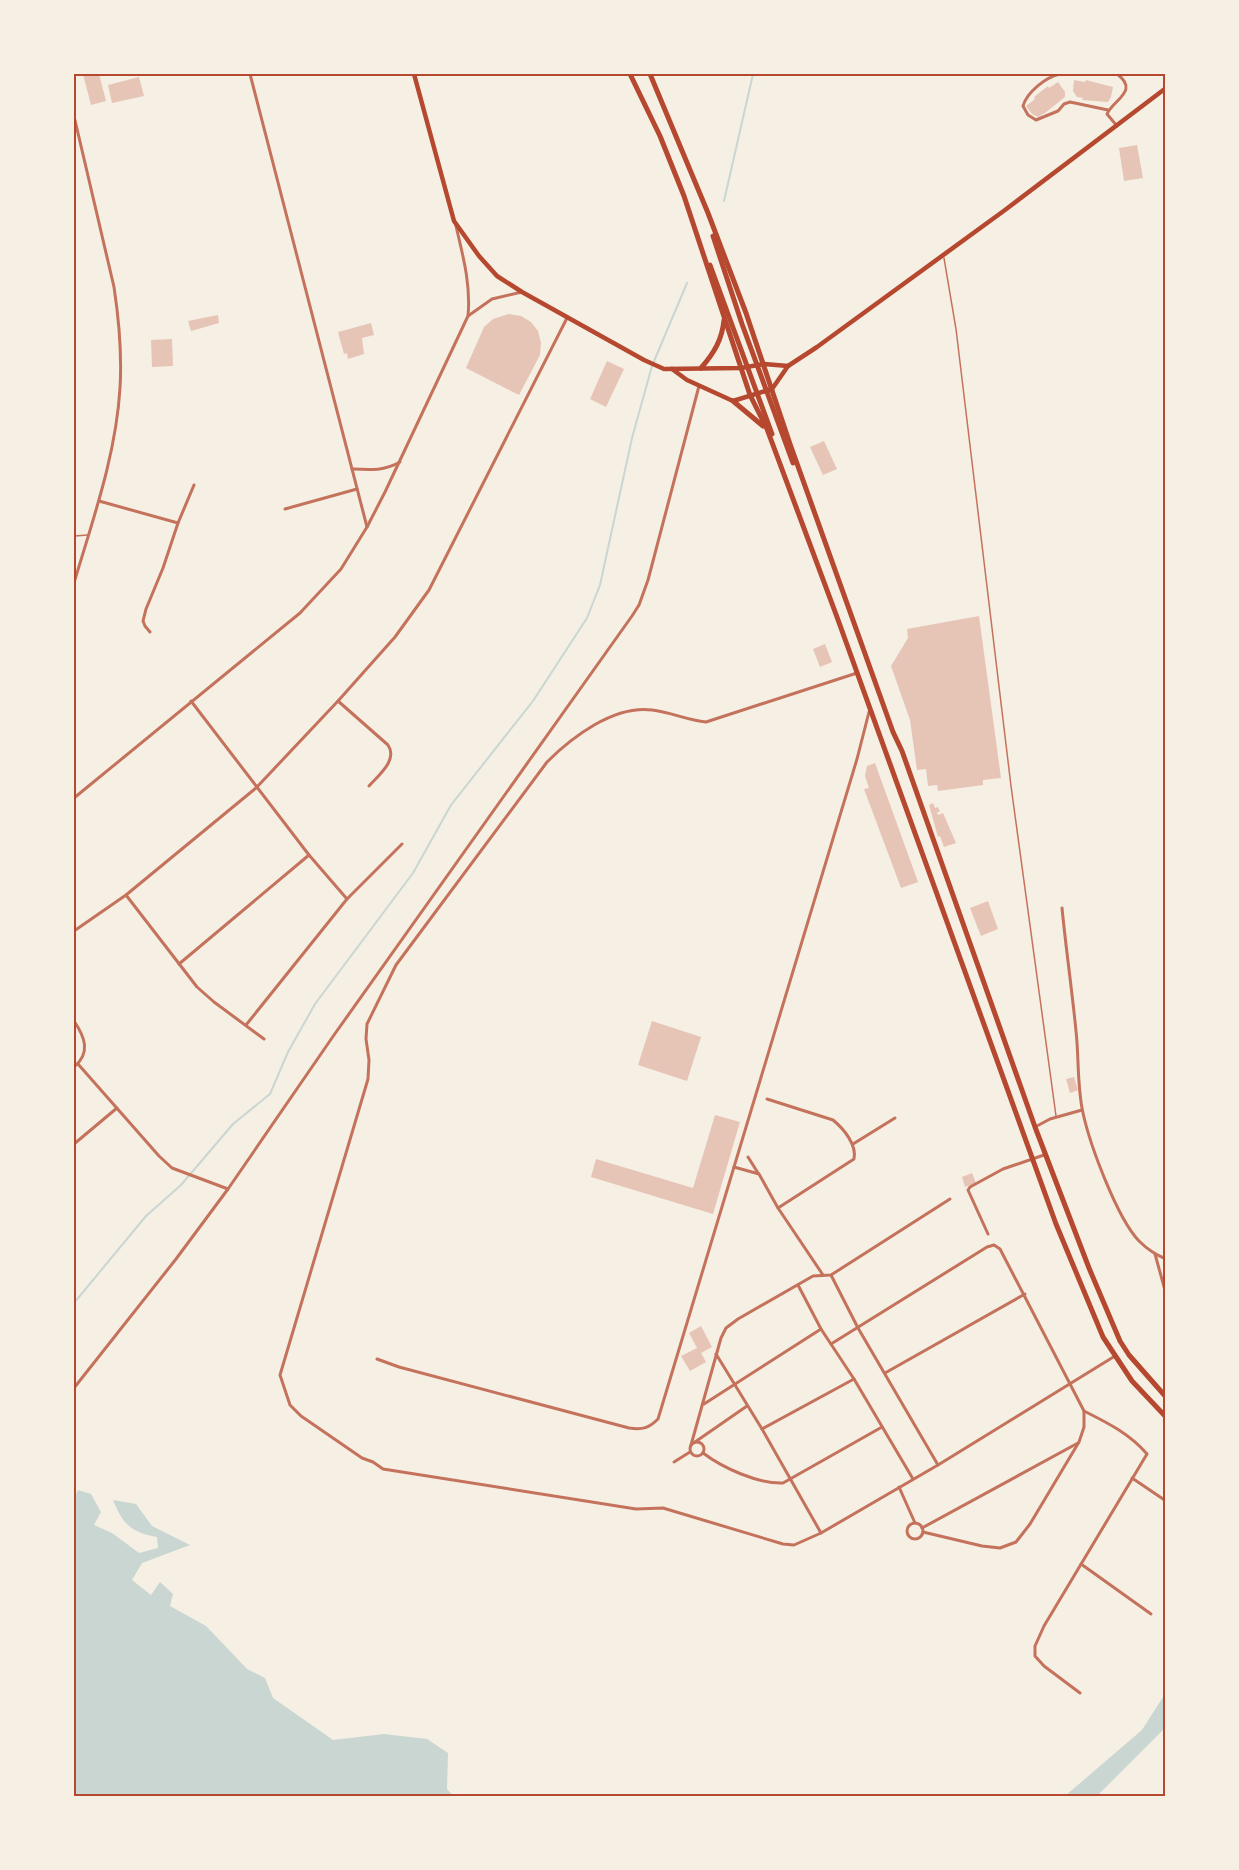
<svg xmlns="http://www.w3.org/2000/svg" width="1239" height="1870" viewBox="0 0 1239 1870" font-family="'Golos Text',sans-serif">
	<rect width="100%" height="100%" fill="#f6efe4"/>
	<!-- water -->
	<g fill="#c9d6d2">
		<path d="M 78,1490 L 91,1494 L 101,1512 L 94,1525 L 112,1533 L 139,1553 L 158,1548 L 157,1537 C 130,1532 123,1524 113,1500 L 136,1504 L 152,1526 L 190,1545 L 142,1563 L 132,1580 L 151,1595 L 160,1582 L 173,1594 L 170,1606 L 206,1626 L 247,1669 L 265,1678 L 273,1698 L 333,1740 L 384,1734 L 427,1739 L 448,1753 L 447,1789 L 453,1796 L 74,1796 L 74,1499 Z"/>
		<path d="M 1165,1694 L 1165,1728 L 1097,1796 L 1065,1796 L 1142,1730 Z"/>
	</g>
	<g fill="none" stroke-linecap="round" stroke-linejoin="round">
		<!-- stream -->
		<g stroke="#c9d6d2" stroke-width="2">
			<path d="M 724,201 L 753,74"/>
			<path d="M 74,1303 L 146,1216 L 181,1185 L 233,1124 L 270,1094 L 288,1052 L 315,1004 L 413,873 L 451,805 L 533,701 L 587,618 L 600,585 L 632,438 L 652,366 L 687,283"/>
		</g>
	</g>
	<!-- building -->
	<g fill="#e6c5b7">
		<path d="M 83,74 L 99,74 L 106,101 L 91,105 Z"/>
		<path d="M 139,77 L 144,96 L 112,103 L 108,85 Z"/>
		<path d="M 1074,80 L 1085,82 L 1086,80 L 1113,87 L 1111,97 L 1108,102 L 1082,100 L 1083,98 L 1077,97 L 1073,91 Z"/>
		<path d="M 1058,82 L 1065,92 L 1065,97 L 1045,113 L 1038,117 L 1032,114 L 1026,106 L 1035,99 L 1034,97 L 1048,86 L 1049,88 Z"/>
		<path d="M 1137,145 L 1143,178 L 1124,181 L 1119,148 Z"/>
		<path d="M 509,314 L 521,316 L 531,322 L 538,331 L 541,343 L 540,355 L 519,395 L 466,368 L 484,327 L 493,319 Z"/>
		<path d="M 218,315 L 219,323 L 191,331 L 188,321 Z"/>
		<path d="M 371,323 L 374,335 L 362,338 L 364,354 L 348,359 L 347,353 L 344,354 L 338,332 Z"/>
		<path d="M 172,339 L 173,366 L 152,367 L 151,340 Z"/>
		<path d="M 607,361 L 624,369 L 606,407 L 590,399 Z"/>
		<path d="M 824,441 L 837,469 L 823,475 L 810,447 Z"/>
		<path d="M 979,616 L 1001,778 L 983,780 L 983,785 L 938,791 L 937,785 L 928,786 L 926,769 L 917,770 L 910,720 L 891,666 L 908,638 L 907,629 Z"/>
		<path d="M 825,644 L 832,662 L 820,667 L 813,649 Z"/>
		<path d="M 875,763 L 918,882 L 901,888 L 864,789 L 869,788 L 865,776 L 867,766 Z"/>
		<path d="M 933,803 L 935,808 L 938,807 L 940,812 L 937,812 L 938,815 L 943,813 L 956,843 L 944,847 L 940,836 L 938,837 L 929,805 Z"/>
		<path d="M 988,901 L 998,929 L 981,936 L 970,908 Z"/>
		<path d="M 652,1021 L 701,1037 L 687,1081 L 638,1065 Z"/>
		<path d="M 1074,1077 L 1078,1090 L 1070,1093 L 1066,1079 Z"/>
		<path d="M 715,1115 L 740,1122 L 713,1214 L 591,1177 L 596,1159 L 693,1188 Z"/>
		<path d="M 972,1173 L 976,1183 L 965,1187 L 962,1177 Z"/>
		<path d="M 701,1326 L 712,1347 L 701,1353 L 706,1362 L 690,1371 L 681,1356 L 697,1348 L 689,1333 Z"/>
	</g>
	<g fill="none" stroke-linecap="round" stroke-linejoin="round">
		<!-- service -->
		<g stroke="#c5725c" stroke-width="1.5">
			<path d="M 944,258 L 956,329 L 1011,786 L 1056,1116"/>
			<path d="M 74,536 L 88,535"/>
		</g>
		<!-- minor -->
		<g stroke="#c5725c" stroke-width="3">
			<path d="M 250,74 L 367,527"/>
			<path d="M 1060,74 C 1046,77 1027,92 1023,106 L 1028,115 L 1036,120 L 1058,111 L 1064,104 L 1070,102 L 1108,110"/>
			<path d="M 74,116 L 114,287 C 119,320 122,355 120,388 C 116,455 93,519 74,583"/>
			<path d="M 1117,126 L 1107,114 C 1113,100 1140,91 1117,74"/>
			<path d="M 468,316 L 492,299 L 522,292"/>
			<path d="M 352,469 C 371,470 384,471 400,462"/>
			<path d="M 99,501 L 178,523 L 163,568 L 146,609 L 143,621 L 145,626 L 150,632"/>
			<path d="M 285,509 L 357,489"/>
			<path d="M 178,523 L 194,485"/>
			<path d="M 857,673 L 706,722 C 687,720 670,712 652,710 C 614,705 572,737 547,762 L 396,965 L 367,1024 L 366,1039 L 369,1060 L 368,1079 L 280,1375 L 290,1405 L 301,1416 L 362,1458 L 373,1462 L 383,1469 L 636,1509 L 663,1508 L 783,1544 L 794,1545 L 821,1533 L 938,1465 L 1115,1356"/>
			<path d="M 191,701 L 309,855 L 347,899"/>
			<path d="M 338,701 L 388,745 C 398,760 379,775 369,786"/>
			<path d="M 74,798 L 300,613 L 341,569 L 367,527 L 385,492 L 468,316 C 471,285 463,256 456,226"/>
			<path d="M 126,895 L 197,987 L 214,1002 L 264,1039"/>
			<path d="M 1062,908 C 1066,949 1072,990 1076,1031 C 1079,1057 1077,1087 1083,1113 C 1090,1145 1117,1218 1139,1241 C 1147,1249 1156,1255 1166,1259"/>
			<path d="M 74,931 L 126,895 L 256,788 L 338,701 L 395,637 L 429,590 L 567,318"/>
			<path d="M 179,964 L 309,855"/>
			<path d="M 74,1021 C 85,1037 91,1053 74,1067"/>
			<path d="M 246,1025 L 347,899 L 402,844"/>
			<path d="M 78,1064 L 159,1156 L 172,1168 L 228,1189"/>
			<path d="M 767,1099 L 833,1120 C 844,1129 857,1145 854,1159 L 778,1208"/>
			<path d="M 1035,1127 L 1050,1119 L 1082,1110"/>
			<path d="M 74,1144 L 117,1108"/>
			<path d="M 853,1144 L 895,1118"/>
			<path d="M 748,1157 L 758,1173"/>
			<path d="M 734,1167 L 759,1174 L 778,1208 L 823,1275"/>
			<path d="M 988,1234 L 968,1190 L 970,1187 L 1003,1169 L 1044,1155"/>
			<path d="M 1155,1254 L 1166,1294"/>
			<path d="M 831,1275 L 858,1328 L 938,1465"/>
			<path d="M 798,1285 L 821,1329 L 854,1379 L 913,1479"/>
			<path d="M 831,1344 L 987,1247 L 994,1245 L 1000,1249 L 1084,1411 L 1084,1427 L 1079,1442 L 1030,1524 L 1016,1542 L 1000,1548 L 982,1546 L 923,1532"/>
			<path d="M 716,1354 L 762,1429 L 821,1533"/>
			<path d="M 377,1359 L 399,1367 L 629,1428 C 643,1430 649,1428 658,1419 L 857,759 L 869,712"/>
			<path d="M 885,1373 L 1025,1294"/>
			<path d="M 74,1388 L 176,1259 L 228,1189 L 334,1035 L 632,616 L 639,605 L 648,580 L 699,386"/>
			<path d="M 704,1404 L 821,1329"/>
			<path d="M 762,1429 L 854,1379"/>
			<circle cx="697" cy="1449" r="7"/>
			<path d="M 695,1442 L 747,1406"/>
			<path d="M 691,1445 L 721,1338 L 726,1328 L 738,1319 L 813,1276 L 831,1275 L 950,1199"/>
			<path d="M 703,1453 C 723,1468 758,1484 783,1483 L 882,1427"/>
			<path d="M 674,1462 L 690,1452"/>
			<path d="M 1132,1478 L 1166,1501"/>
			<path d="M 899,1487 L 915,1523"/>
			<circle cx="915" cy="1531" r="8"/>
			<path d="M 922,1528 L 1078,1443"/>
			<path d="M 1081,1564 L 1151,1614"/>
			<path d="M 1080,1693 L 1044,1666 L 1035,1656 L 1035,1646 L 1044,1626 L 1147,1454 C 1130,1434 1108,1423 1084,1411"/>
		</g>
		<!-- secondary -->
		<g stroke="#b5482f" stroke-width="4.5">
			<path d="M 414,74 L 454,221 L 479,256 L 497,276 L 522,292 L 644,360 L 664,369 L 741,368 L 764,364 L 788,366"/>
			<path d="M 788,366 L 817,347 L 1005,210 L 1166,88"/>
			<path d="M 672,369 L 687,380 L 733,401 L 772,389 L 788,366"/>
		</g>
		<!-- primary -->
		<g stroke="#b5482f" stroke-width="5">
			<path d="M 630,74 L 660,136 L 684,196 L 750,395 L 767,429 L 837,617 L 1056,1224 L 1103,1337 L 1132,1381 L 1166,1417"/>
			<path d="M 650,74 L 708,213 L 746,313 L 790,444 L 893,732 L 902,751 L 1035,1127 L 1089,1268 L 1120,1341 L 1129,1355 L 1166,1397"/>
			<path d="M 713,236 L 742,324 L 793,463"/>
			<path d="M 710,265 L 772,434"/>
			<path d="M 701,368 C 714,353 722,340 724,320"/>
			<path d="M 733,401 L 763,426"/>
		</g>
	</g>
	<!-- border -->
	<rect width="1239" height="1870" fill="none" stroke="#f6efe4" stroke-width="150"/>
	<rect x="75" y="75" width="1089" height="1720" fill="none" stroke="#b5482f" stroke-width="2"/>
</svg>
